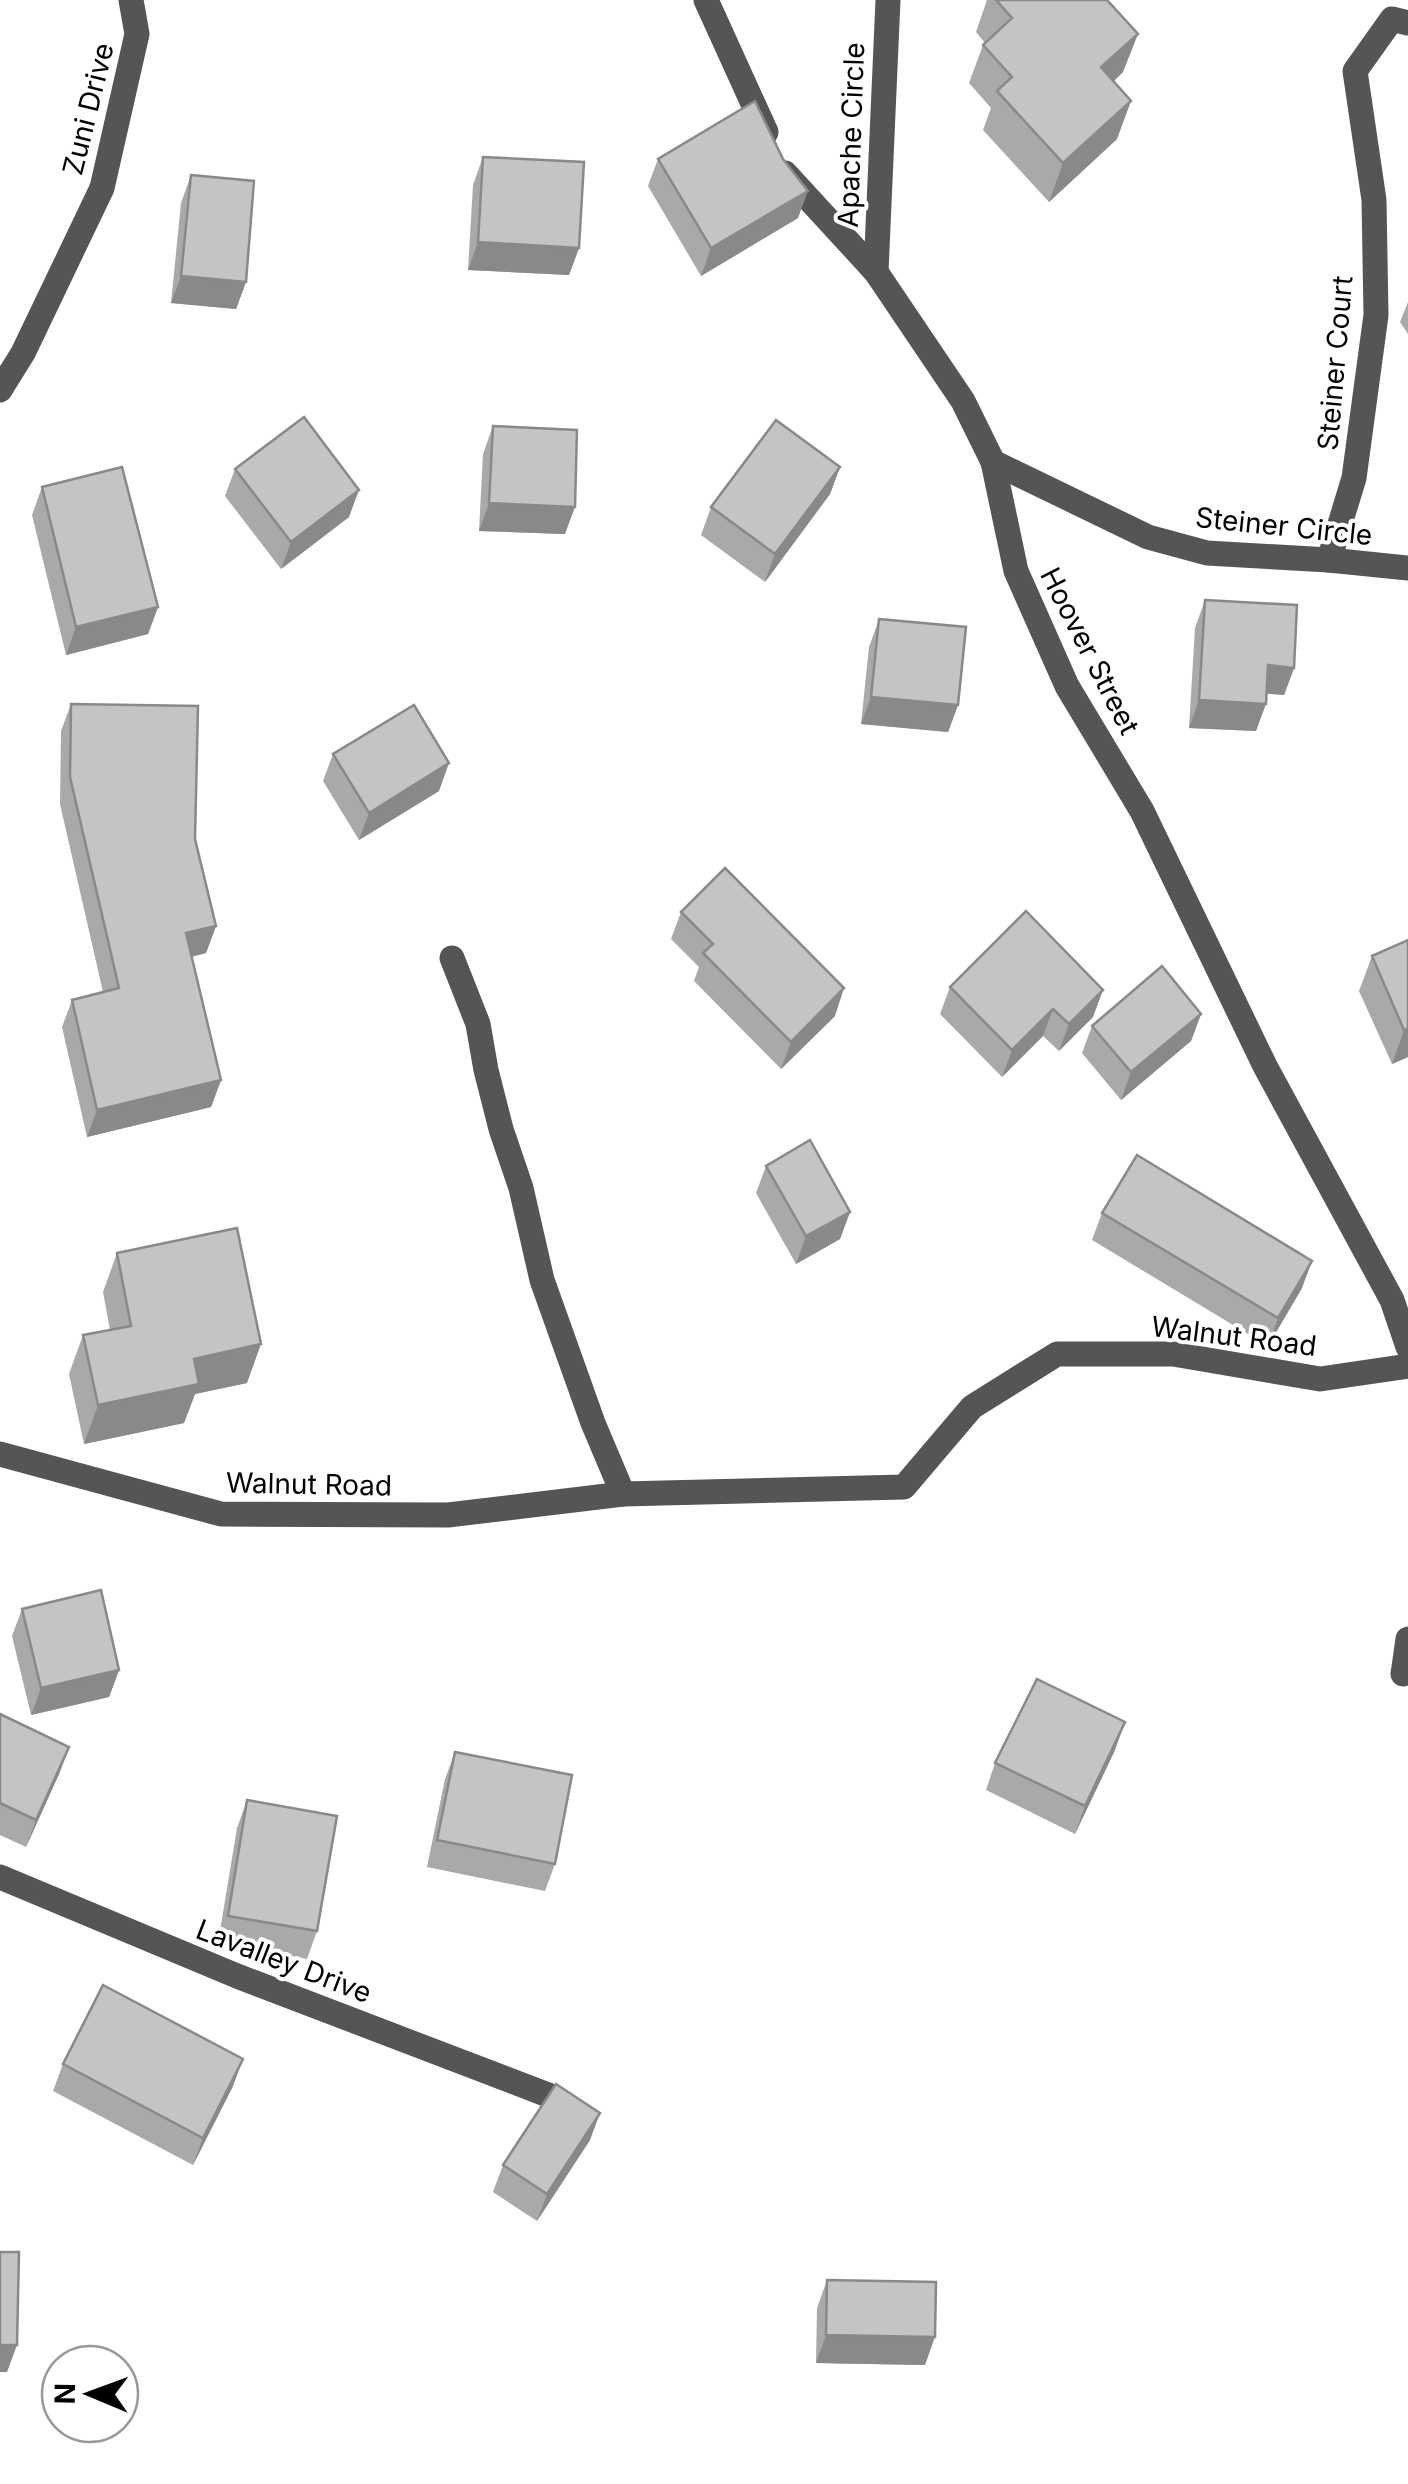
<svg xmlns="http://www.w3.org/2000/svg" width="1408" height="2484" viewBox="0 0 1408 2484" font-family="Inter,sans-serif">
	<rect width="100%" height="100%" fill="#fff"/>
	<g fill="none" stroke-linecap="round" stroke-linejoin="round">
		<!-- minor -->
		<g stroke="#555" stroke-width="25">
			<path d="M 706,0 L 766,132"/>
			<path d="M 785,173 L 876,272 L 963,401 L 993,462 L 1016,571 L 1067,686 L 1142,811 L 1265,1066 L 1392,1300 L 1408,1347"/>
			<path d="M 876,272 L 888,0"/>
			<path d="M 0,390 L 23,353 L 102,188 L 137,34 L 131,0"/>
			<path d="M 993,462 L 1148,537 L 1207,553 L 1329,560 L 1408,568"/>
			<path d="M 1329,560 L 1354,478 L 1376,315 L 1374,200 L 1355,71 L 1392,19 L 1408,23"/>
			<path d="M 452,958 L 478,1024 L 486,1070 L 501,1129 L 521,1188 L 542,1280 L 593,1423 L 623,1494"/>
			<path d="M 0,1454 L 221,1514 L 448,1515 L 623,1494 L 904,1487 L 972,1407 L 1057,1354 L 1173,1354 L 1320,1379 L 1408,1366"/>
			<path d="M 1403,1674 L 1408,1639"/>
			<path d="M 0,1877 L 237,1976 L 548,2095"/>
		</g>
	</g>
	<!-- wall -->
	<g fill="#a9a9a9">
		<path d="M 987,0 L 1107,0 L 1123,72 L 1114,81 L 1117,139 L 1049,202 L 983,130 L 991,108 L 969,83 L 983,45 L 985,43 L 976,32 Z"/>
		<path d="M 483,157 L 579,248 L 569,275 L 468,270 L 473,185 Z"/>
		<path d="M 658,159 L 798,218 L 701,276 L 648,186 Z"/>
		<path d="M 191,175 L 246,282 L 236,309 L 171,303 L 181,203 Z"/>
		<path d="M 1408,302 L 1408,334 L 1400,322 Z"/>
		<path d="M 493,426 L 565,534 L 479,531 L 483,454 Z"/>
		<path d="M 840,467 L 830,494 L 765,582 L 701,535 L 711,507 Z"/>
		<path d="M 235,469 L 349,517 L 281,569 L 225,496 Z"/>
		<path d="M 42,487 L 158,607 L 148,634 L 66,655 L 32,515 Z"/>
		<path d="M 1205,600 L 1294,668 L 1284,695 L 1266,693 L 1256,731 L 1189,728 L 1195,628 Z"/>
		<path d="M 879,619 L 958,705 L 948,732 L 861,724 L 869,647 Z"/>
		<path d="M 71,704 L 195,839 L 216,926 L 206,953 L 192,957 L 221,1080 L 211,1107 L 87,1137 L 62,1027 L 72,1000 L 103,992 L 60,804 L 61,731 Z"/>
		<path d="M 333,754 L 439,791 L 359,840 L 323,781 Z"/>
		<path d="M 681,912 L 835,1016 L 781,1069 L 694,981 L 699,967 L 671,939 Z"/>
		<path d="M 1408,940 L 1408,1057 L 1392,1064 L 1359,991 L 1372,956 Z"/>
		<path d="M 950,987 L 1093,1017 L 1059,1051 L 1043,1036 L 1002,1077 L 940,1014 Z"/>
		<path d="M 1201,1014 L 1191,1041 L 1121,1100 L 1082,1053 L 1092,1026 Z"/>
		<path d="M 766,1166 L 850,1212 L 840,1239 L 796,1264 L 756,1193 Z"/>
		<path d="M 1102,1213 L 1302,1288 L 1268,1346 L 1092,1240 Z"/>
		<path d="M 117,1253 L 247,1383 L 195,1394 L 184,1423 L 84,1444 L 69,1374 L 83,1335 L 110,1330 L 103,1292 Z"/>
		<path d="M 22,1609 L 119,1670 L 109,1697 L 31,1715 L 12,1636 Z"/>
		<path d="M 0,1714 L 69,1747 L 59,1774 L 26,1847 L 0,1835 Z"/>
		<path d="M 1115,1750 L 1075,1834 L 986,1790 L 995,1763 Z"/>
		<path d="M 455,1752 L 555,1864 L 545,1891 L 427,1867 L 445,1779 Z"/>
		<path d="M 247,1800 L 317,1931 L 307,1959 L 218,1943 L 237,1828 Z"/>
		<path d="M 63,2064 L 233,2086 L 193,2165 L 53,2091 Z"/>
		<path d="M 590,2140 L 537,2221 L 493,2192 L 503,2165 Z"/>
		<path d="M 827,2280 L 925,2365 L 816,2363 L 817,2308 Z"/>
	</g>
	<!-- shaded-wall -->
	<g fill="#898989">
		<path d="M 1138,34 L 1123,72 L 1087,106 L 1101,67 Z"/>
		<path d="M 1131,101 L 1117,139 L 1049,202 L 1063,163 Z"/>
		<path d="M 808,191 L 798,218 L 701,276 L 711,248 Z"/>
		<path d="M 478,242 L 579,248 L 569,275 L 468,270 Z"/>
		<path d="M 181,276 L 246,282 L 236,309 L 171,303 Z"/>
		<path d="M 840,467 L 830,494 L 765,582 L 775,554 Z"/>
		<path d="M 359,490 L 349,517 L 281,569 L 291,542 Z"/>
		<path d="M 489,503 L 575,507 L 565,534 L 479,531 Z"/>
		<path d="M 158,607 L 148,634 L 66,655 L 76,627 Z"/>
		<path d="M 1268,665 L 1294,668 L 1284,695 L 1258,693 Z"/>
		<path d="M 871,697 L 958,705 L 948,732 L 861,724 Z"/>
		<path d="M 1199,700 L 1266,704 L 1256,731 L 1189,728 Z"/>
		<path d="M 449,763 L 439,791 L 359,840 L 369,813 Z"/>
		<path d="M 216,926 L 206,953 L 176,960 L 186,933 Z"/>
		<path d="M 844,988 L 835,1016 L 781,1069 L 791,1042 Z"/>
		<path d="M 1103,990 L 1093,1017 L 1059,1051 L 1069,1024 Z"/>
		<path d="M 1053,1009 L 1043,1036 L 1002,1077 L 1012,1050 Z"/>
		<path d="M 1201,1014 L 1191,1041 L 1121,1100 L 1131,1072 Z"/>
		<path d="M 1408,1028 L 1408,1057 L 1392,1064 L 1404,1030 Z"/>
		<path d="M 221,1080 L 211,1107 L 87,1137 L 97,1110 Z"/>
		<path d="M 850,1212 L 840,1239 L 796,1264 L 806,1236 Z"/>
		<path d="M 1312,1261 L 1302,1288 L 1268,1346 L 1278,1318 Z"/>
		<path d="M 261,1344 L 247,1383 L 195,1394 L 184,1423 L 84,1444 L 98,1405 L 194,1359 Z"/>
		<path d="M 119,1670 L 109,1697 L 31,1715 L 41,1688 Z"/>
		<path d="M 1125,1722 L 1115,1750 L 1075,1834 L 1085,1806 Z"/>
		<path d="M 69,1747 L 59,1774 L 26,1847 L 36,1820 Z"/>
		<path d="M 243,2059 L 233,2086 L 193,2165 L 203,2138 Z"/>
		<path d="M 600,2113 L 590,2140 L 537,2221 L 547,2194 Z"/>
		<path d="M 826,2335 L 935,2337 L 925,2365 L 816,2363 Z"/>
		<path d="M 0,2345 L 17,2345 L 7,2372 L 0,2372 Z"/>
	</g>
	<!-- building -->
	<g fill="#c4c4c4" stroke="#898989" stroke-width="2.5">
		<path d="M 996,0 L 1107,0 L 1138,34 L 1101,67 L 1131,101 L 1063,163 L 997,91 L 1012,77 L 983,45 L 1012,18 Z"/>
		<path d="M 755,101 L 783,159 L 808,191 L 711,248 L 658,159 Z"/>
		<path d="M 483,157 L 584,162 L 579,248 L 478,242 Z"/>
		<path d="M 191,175 L 254,181 L 246,282 L 181,276 Z"/>
		<path d="M 304,417 L 359,490 L 291,542 L 235,469 Z"/>
		<path d="M 776,420 L 840,467 L 775,554 L 711,507 Z"/>
		<path d="M 493,426 L 577,430 L 575,507 L 489,503 Z"/>
		<path d="M 122,467 L 158,607 L 76,627 L 42,487 Z"/>
		<path d="M 1205,600 L 1297,605 L 1294,668 L 1268,665 L 1266,704 L 1199,700 Z"/>
		<path d="M 879,619 L 966,627 L 958,705 L 871,697 Z"/>
		<path d="M 71,704 L 198,706 L 195,839 L 216,926 L 186,933 L 221,1080 L 97,1110 L 72,1000 L 119,988 L 70,777 Z"/>
		<path d="M 414,705 L 449,763 L 369,813 L 333,754 Z"/>
		<path d="M 725,868 L 844,988 L 791,1042 L 703,953 L 713,944 L 681,912 Z"/>
		<path d="M 1026,911 L 1103,990 L 1069,1024 L 1053,1009 L 1012,1050 L 950,987 Z"/>
		<path d="M 1408,940 L 1408,1028 L 1404,1030 L 1372,956 Z"/>
		<path d="M 1162,966 L 1201,1014 L 1131,1072 L 1092,1026 Z"/>
		<path d="M 810,1140 L 850,1212 L 806,1236 L 766,1166 Z"/>
		<path d="M 1137,1155 L 1312,1261 L 1278,1318 L 1102,1213 Z"/>
		<path d="M 237,1228 L 261,1344 L 194,1359 L 199,1384 L 98,1405 L 83,1335 L 131,1326 L 117,1253 Z"/>
		<path d="M 101,1590 L 119,1670 L 41,1688 L 22,1609 Z"/>
		<path d="M 1037,1679 L 1125,1722 L 1085,1806 L 995,1763 Z"/>
		<path d="M 0,1714 L 69,1747 L 36,1820 L 0,1803 Z"/>
		<path d="M 455,1752 L 572,1775 L 555,1864 L 437,1840 Z"/>
		<path d="M 247,1800 L 337,1816 L 317,1931 L 228,1916 Z"/>
		<path d="M 103,1985 L 243,2059 L 203,2138 L 63,2064 Z"/>
		<path d="M 556,2084 L 600,2113 L 547,2194 L 503,2165 Z"/>
		<path d="M 0,2252 L 19,2252 L 17,2345 L 0,2345 Z"/>
		<path d="M 827,2280 L 936,2282 L 935,2337 L 826,2335 Z"/>
	</g>
	<g text-anchor="middle" stroke-width="8" stroke-linejoin="round" paint-order="stroke">
		<!-- street labels -->
		<g font-size="28" fill="#000" stroke="#fff">
			<text transform="translate(88 109) rotate(-76)" y="10">Zuni Drive</text>
			<text transform="translate(851 135) rotate(-88)" y="10">Apache Circle</text>
			<text transform="translate(1335 363) rotate(-85)" y="10">Steiner Court</text>
			<text transform="translate(1284 526) rotate(6)" y="10">Steiner Circle</text>
			<text transform="translate(1090 651) rotate(63)" y="10">Hoover Street</text>
			<text transform="translate(1234 1336) rotate(7)" y="10">Walnut Road</text>
			<text transform="translate(309 1484) rotate(1)" y="10">Walnut Road</text>
			<text transform="translate(284 1961) rotate(21)" y="10">Lavalley Drive</text>
		</g>
	</g>
	<!-- north arrow -->
	<g transform="translate(90 2394) rotate(271)"><circle r="48" fill="#ffffff" stroke="#999999" stroke-width="2.5"/>
	<path d="M0-8L18 38L0 25L-18 38Z" fill="#000000"/>
	<text y="-15" font-size="28" font-weight="bold" text-anchor="middle" fill="#000000">N</text>
	</g>
</svg>
